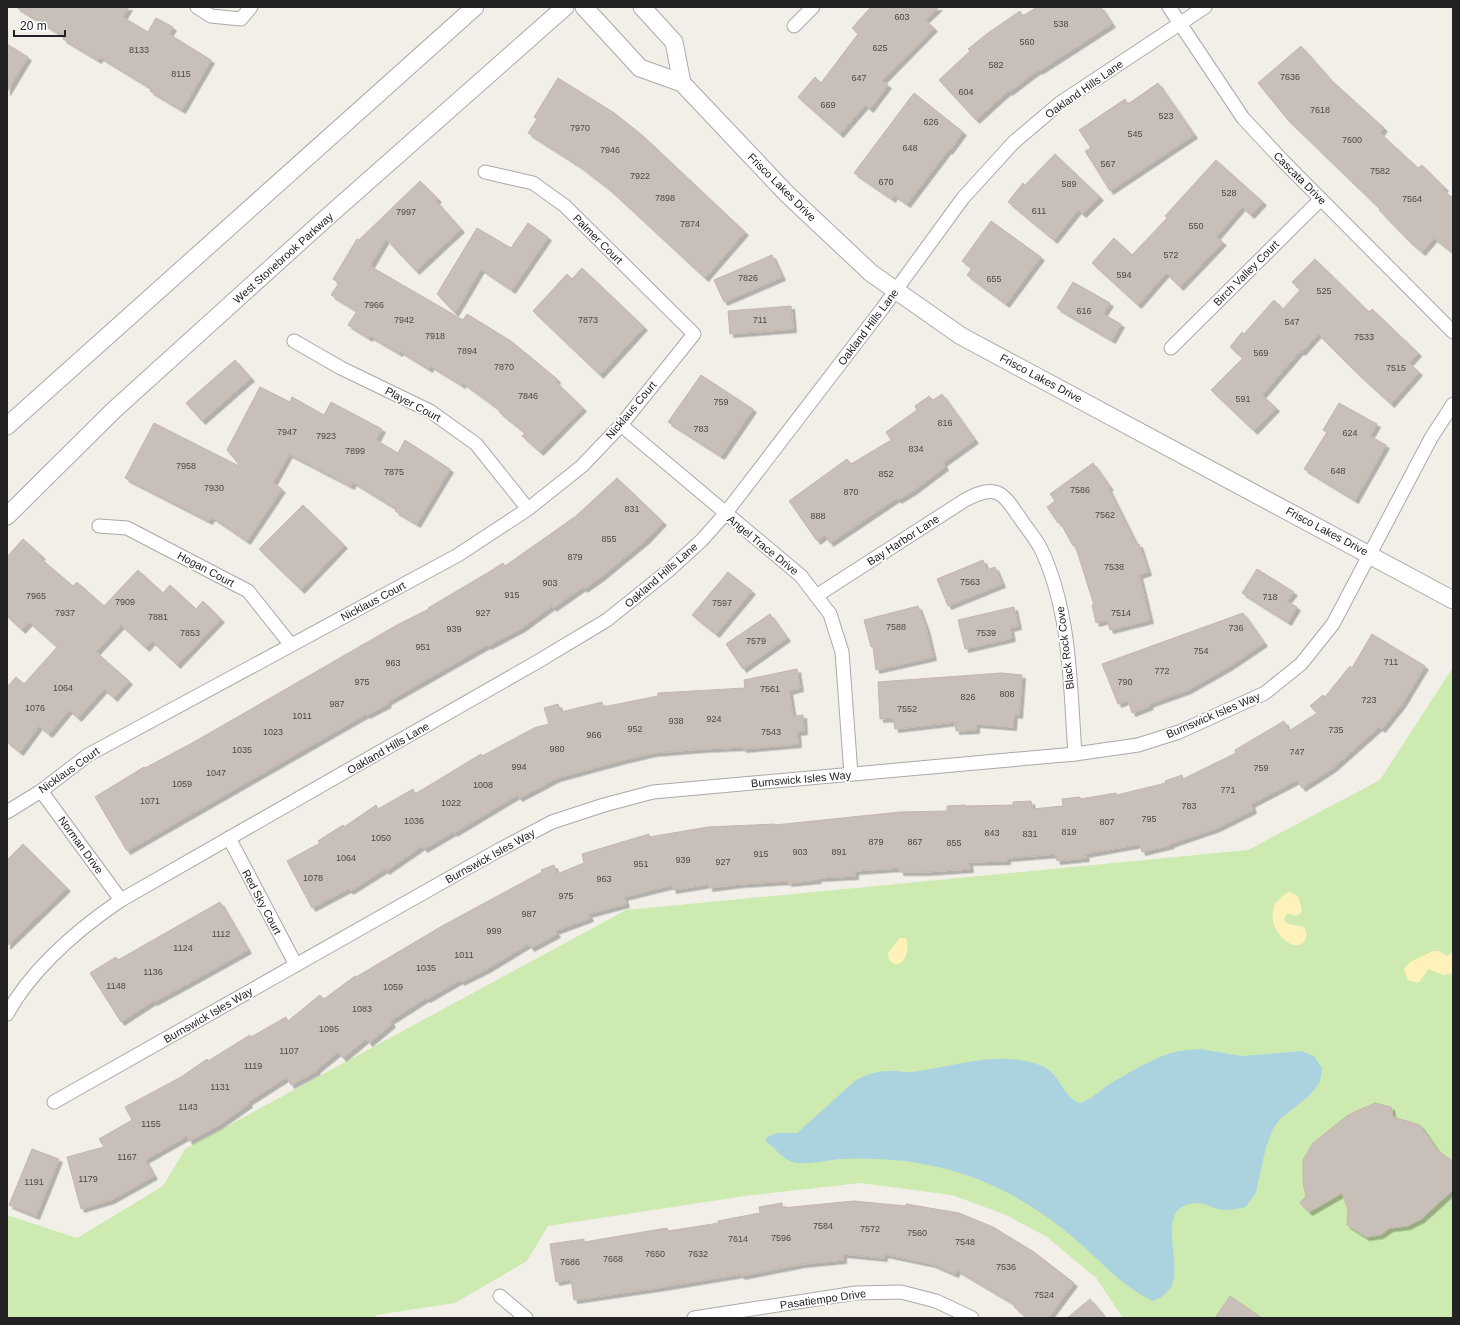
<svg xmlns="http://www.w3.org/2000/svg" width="1460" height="1325" viewBox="0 0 1460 1325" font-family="Helvetica,sans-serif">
	<defs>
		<filter id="shadow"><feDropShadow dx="3.5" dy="3.5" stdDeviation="0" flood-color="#0004"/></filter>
	</defs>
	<rect width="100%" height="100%" fill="#f2efe9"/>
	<!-- grass -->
	<path fill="#cdebb0" d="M 1453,667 L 1453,1318 L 1123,1318 L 1096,1278 L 1047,1237 L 1006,1215 L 952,1195 L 860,1183 L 745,1196 L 548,1226 L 527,1261 L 455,1303 L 376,1315 L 376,1318 L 7,1318 L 7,1215 L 77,1238 L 163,1186 L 185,1149 L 626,910 L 1248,850 L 1380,780 Z"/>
	<!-- sand -->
	<g fill="#fff1ba">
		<path d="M 1290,892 L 1298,896 L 1302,910 L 1300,914 L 1296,916 L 1287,913 L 1284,920 L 1288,924 L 1304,927 L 1307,935 L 1304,942 C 1292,953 1275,933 1273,921 C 1272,916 1273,910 1274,905 L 1286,893 Z"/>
		<path d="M 900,938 L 906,938 L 907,940 C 909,950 906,965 894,964 L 889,960 L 888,953 Z"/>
		<path d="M 1433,951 L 1438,951 L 1447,956 L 1453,952 L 1453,973 L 1443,975 L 1429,969 L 1418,983 L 1408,980 L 1404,970 C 1409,959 1423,957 1433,951 Z"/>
	</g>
	<!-- water -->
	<path fill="#aad3df" d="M 1200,1049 L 1242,1056 L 1301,1051 L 1314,1056 L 1322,1068 L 1320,1082 L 1309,1096 L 1280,1119 L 1273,1129 L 1266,1147 L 1256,1192 L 1246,1207 C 1237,1209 1228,1211 1218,1209 C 1207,1206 1201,1201 1189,1204 C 1152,1214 1190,1274 1166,1293 C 1163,1297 1157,1299 1153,1301 C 1122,1287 1100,1260 1075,1239 C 1038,1207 993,1181 946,1169 C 912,1160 876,1157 841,1159 C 826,1160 807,1166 792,1162 C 781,1158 776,1148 766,1142 L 766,1139 L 769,1136 L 777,1133 L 797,1133 L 856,1080 C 866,1075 876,1071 888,1071 C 896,1070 904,1073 912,1072 C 954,1067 1000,1049 1042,1066 C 1061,1074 1062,1097 1080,1103 C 1095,1098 1100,1089 1113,1082 C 1132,1071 1158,1055 1179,1051 C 1186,1050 1193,1050 1200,1049 Z"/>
	<!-- building -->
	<g fill="#c7bfb8" stroke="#c4b6ab" filter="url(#shadow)">
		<path d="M 16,7 L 129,7 L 123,17 L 148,32 L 156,18 L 173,27 L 169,34 L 211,60 L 182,110 L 150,91 L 151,88 L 100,57 L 98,60 L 63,39 L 65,37 Z"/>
		<path d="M 871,7 L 939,7 L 925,20 L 934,28 L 882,81 L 888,85 L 870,109 L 865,105 L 840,134 L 798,97 L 815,77 L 821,83 L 858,34 L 852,28 Z"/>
		<path d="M 1037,7 L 1101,7 L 1112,24 L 1039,71 L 1038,70 L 1009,92 L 1008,91 L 976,120 L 939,80 L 970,51 L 968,49 L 988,33 L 1020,11 L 1023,16 Z"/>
		<path d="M 7,44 L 28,57 L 7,92 Z"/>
		<path d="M 1301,46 L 1331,80 L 1384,128 L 1380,133 L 1418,168 L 1422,165 L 1445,188 L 1443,190 L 1453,198 L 1453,253 L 1434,238 L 1422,252 L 1410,242 L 1379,210 L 1380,209 L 1288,120 L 1258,83 Z"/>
		<path d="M 558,78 L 613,112 L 642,135 L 745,232 L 705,278 L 608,188 L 578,165 L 528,133 L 537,119 L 534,117 Z"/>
		<path d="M 1158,83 L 1194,135 L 1110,191 L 1085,151 L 1091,148 L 1079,130 L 1125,99 L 1128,104 Z"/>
		<path d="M 914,93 L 963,132 L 949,151 L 948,150 L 907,204 L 894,195 L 892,199 L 854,173 Z"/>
		<path d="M 1055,154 L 1100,197 L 1083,214 L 1078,210 L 1054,240 L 1008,202 L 1023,183 L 1025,185 Z"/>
		<path d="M 1216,160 L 1263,202 L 1251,215 L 1242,207 L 1216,237 L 1223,242 L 1180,287 L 1166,273 L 1138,305 L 1092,263 L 1114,238 L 1132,255 L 1167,218 L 1165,216 Z"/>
		<path d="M 420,181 L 438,199 L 436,201 L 461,229 L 416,271 L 386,239 L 370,266 L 463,320 L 467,314 L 511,341 L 557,379 L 556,382 L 583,408 L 540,452 L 522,436 L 525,433 L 499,412 L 500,410 L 463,383 L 462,385 L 431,366 L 429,369 L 400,351 L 399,353 L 370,336 L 369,338 L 348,325 L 357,311 L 331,295 L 339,283 L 333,279 L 357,239 L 359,240 Z"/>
		<path d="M 991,221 L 1041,257 L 1006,304 L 967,275 L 972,268 L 962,261 Z"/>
		<path d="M 528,223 L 548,237 L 512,290 L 481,269 L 455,313 L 437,294 L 477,228 L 511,248 Z"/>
		<path d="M 772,255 L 782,277 L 724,302 L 714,280 Z"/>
		<path d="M 1315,259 L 1369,312 L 1372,309 L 1418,353 L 1409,363 L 1419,372 L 1391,404 L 1357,373 L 1318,334 L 1302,352 L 1300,351 L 1262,395 L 1276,408 L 1254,431 L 1211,390 L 1243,358 L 1230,347 L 1242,332 L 1244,334 L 1274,300 L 1283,309 L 1300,290 L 1292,282 Z"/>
		<path d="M 582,268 L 644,327 L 600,375 L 533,311 L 567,274 L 572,279 Z"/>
		<path d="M 1073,282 L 1110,303 L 1103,314 L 1121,324 L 1112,340 L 1057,308 Z"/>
		<path d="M 791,306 L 793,329 L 730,334 L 728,311 Z"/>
		<path d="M 235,360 L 251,378 L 202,421 L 186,403 Z"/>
		<path d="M 701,375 L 753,409 L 721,456 L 668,422 Z"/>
		<path d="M 260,387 L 290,402 L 292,397 L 324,415 L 331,402 L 382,429 L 376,440 L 398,453 L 405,440 L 450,469 L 417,524 L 395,511 L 397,509 L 353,482 L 351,486 L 289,454 L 273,483 L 282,489 L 247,541 L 212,517 L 209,521 L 125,478 L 154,423 L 241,467 L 227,450 Z"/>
		<path d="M 942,394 L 975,440 L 943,463 L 945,467 L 913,491 L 898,500 L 897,498 L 830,543 L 825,535 L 817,541 L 789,501 L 847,459 L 851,464 L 891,440 L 886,432 L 917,410 L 915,406 L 929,396 L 933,400 Z"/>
		<path d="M 1339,403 L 1377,424 L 1370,436 L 1386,445 L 1355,500 L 1304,469 L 1327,432 L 1323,430 Z"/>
		<path d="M 1093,463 L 1110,487 L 1108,488 L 1136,544 L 1139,544 L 1148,572 L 1139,575 L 1150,620 L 1110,630 L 1107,620 L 1096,623 L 1092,605 L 1094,605 L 1075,545 L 1073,546 L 1060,522 L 1058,523 L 1047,507 L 1055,501 L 1050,494 Z"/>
		<path d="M 617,478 L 663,522 L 646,540 L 601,577 L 584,589 L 583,587 L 553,608 L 552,606 L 522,628 L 488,646 L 487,645 L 387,702 L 388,704 L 367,715 L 366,714 L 127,851 L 95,797 L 144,767 L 145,768 L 194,742 L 397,625 L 429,609 L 428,608 L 489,572 L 503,563 L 505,566 L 576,516 Z"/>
		<path d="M 303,505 L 344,545 L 301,590 L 259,549 Z"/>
		<path d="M 23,539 L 42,556 L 40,558 L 73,586 L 77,582 L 104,606 L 138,570 L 163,593 L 170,585 L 196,609 L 203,601 L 221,619 L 177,665 L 152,641 L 146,648 L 121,625 L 96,652 L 129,681 L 114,698 L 104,689 L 78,718 L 69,710 L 49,734 L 39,726 L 20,752 L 7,742 L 7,687 L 16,677 L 24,684 L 57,647 L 29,622 L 22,630 L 7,616 L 7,557 Z"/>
		<path d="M 983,560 L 987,570 L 995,567 L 1002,584 L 948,606 L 937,579 Z"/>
		<path d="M 1257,569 L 1294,592 L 1287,601 L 1297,607 L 1288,622 L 1242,593 Z"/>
		<path d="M 728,572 L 752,591 L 716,634 L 692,615 Z"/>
		<path d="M 918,606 L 926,628 L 933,657 L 876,670 L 873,647 L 871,647 L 864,620 Z"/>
		<path d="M 1014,607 L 1018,626 L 1010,628 L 1012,638 L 965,649 L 958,620 Z"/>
		<path d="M 1243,613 L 1264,643 L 1230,666 L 1188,690 L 1149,704 L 1150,706 L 1132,713 L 1128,700 L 1118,704 L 1102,664 Z"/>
		<path d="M 770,614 L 787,638 L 743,669 L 726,644 Z"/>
		<path d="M 1372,634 L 1425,666 L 1402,704 L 1382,729 L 1379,727 L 1333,768 L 1302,788 L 1297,780 L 1251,804 L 1253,810 L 1217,828 L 1170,844 L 1171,845 L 1142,852 L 1140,844 L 1085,854 L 1086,858 L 1057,861 L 1056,854 L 1007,858 L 1007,861 L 969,862 L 970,869 L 925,872 L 900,872 L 900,868 L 855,871 L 855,876 L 817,878 L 818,880 L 788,883 L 788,881 L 740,884 L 709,888 L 709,884 L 673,890 L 672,885 L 624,897 L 626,904 L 588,914 L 590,918 L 555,931 L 557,934 L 531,948 L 528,944 L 487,969 L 461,982 L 460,980 L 427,999 L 426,998 L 390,1021 L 392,1024 L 369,1043 L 366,1039 L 343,1058 L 338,1052 L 316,1070 L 317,1071 L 291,1085 L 287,1077 L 248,1102 L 249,1104 L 219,1125 L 189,1141 L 187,1136 L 145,1160 L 154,1176 L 111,1200 L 81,1209 L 67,1157 L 104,1147 L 99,1139 L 132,1120 L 125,1107 L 181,1077 L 207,1059 L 208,1061 L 250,1035 L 251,1037 L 286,1017 L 288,1021 L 320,995 L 324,999 L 355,976 L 356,977 L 442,926 L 542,872 L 541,870 L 554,865 L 557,874 L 584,863 L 582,854 L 649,834 L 649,837 L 708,827 L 775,824 L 775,825 L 900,812 L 947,811 L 947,806 L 965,805 L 966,806 L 1013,805 L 1013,802 L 1031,801 L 1032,809 L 1063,806 L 1062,799 L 1080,797 L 1080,799 L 1116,793 L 1117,795 L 1166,783 L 1165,781 L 1182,775 L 1183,779 L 1236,753 L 1235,750 L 1284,721 L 1289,731 L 1317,713 L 1310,706 L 1323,695 L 1325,697 L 1350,666 L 1352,668 Z"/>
		<path d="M 797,669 L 800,688 L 789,691 L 793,716 L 803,715 L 804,731 L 797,732 L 798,744 L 743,749 L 743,747 L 701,749 L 653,753 L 623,760 L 557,778 L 519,798 L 517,795 L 454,833 L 453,832 L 424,849 L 422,846 L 386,871 L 385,869 L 350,891 L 348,889 L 312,908 L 287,861 L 320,843 L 318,841 L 343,825 L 344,827 L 376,805 L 378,809 L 413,789 L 415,794 L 481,754 L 482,756 L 534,728 L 549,724 L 544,708 L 558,704 L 561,712 L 602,702 L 603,707 L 658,696 L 658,693 L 745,688 L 744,680 Z"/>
		<path d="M 1001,673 L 1022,675 L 1019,715 L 1014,714 L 1013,727 L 976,724 L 976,730 L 956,731 L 955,722 L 895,729 L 893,718 L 880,719 L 878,682 Z"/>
		<path d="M 23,844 L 67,888 L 7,946 L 7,860 Z"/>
		<path d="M 220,902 L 248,950 L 187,984 L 154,1002 L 153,1001 L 121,1022 L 90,973 L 116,957 L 118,960 Z"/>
		<path d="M 1375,1103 L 1391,1107 L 1393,1117 L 1420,1125 L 1438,1151 L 1453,1161 L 1453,1190 L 1421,1219 L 1407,1226 L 1390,1228 L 1380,1235 L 1366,1237 L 1347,1225 L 1348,1210 L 1342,1193 L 1309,1212 L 1300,1203 L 1306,1196 L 1303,1183 L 1303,1160 L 1313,1143 L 1348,1115 Z"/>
		<path d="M 32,1149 L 59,1159 L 36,1216 L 9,1205 Z"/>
		<path d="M 854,1201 L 906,1206 L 906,1204 L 959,1213 L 993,1227 L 1034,1252 L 1074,1283 L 1048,1318 L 1028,1318 L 1014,1307 L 1016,1305 L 957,1270 L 955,1274 L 932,1264 L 884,1254 L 884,1258 L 843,1254 L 843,1260 L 802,1264 L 741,1276 L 741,1274 L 656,1288 L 574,1300 L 571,1279 L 556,1282 L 550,1244 L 584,1239 L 584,1242 L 667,1228 L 668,1231 L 719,1223 L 718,1221 L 760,1213 L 759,1207 L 782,1203 L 782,1208 Z"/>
		<path d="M 1230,1296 L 1262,1318 L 1215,1318 Z"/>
		<path d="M 1090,1299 L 1106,1318 L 1067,1318 Z"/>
	</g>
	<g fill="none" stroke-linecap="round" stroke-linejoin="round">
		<!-- minor casing -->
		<g stroke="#a9a9a9" stroke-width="15">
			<g id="minor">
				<path d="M 197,7 L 211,16 L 241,19 L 251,7"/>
				<path d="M 1169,7 L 1243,118 L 1284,162 L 1453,332"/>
				<path d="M 794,26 L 813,7"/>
				<path d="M 294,341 L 341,368 L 430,411 L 476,444 L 528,509"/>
				<path d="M 1171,348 L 1321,199"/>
				<path d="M 621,425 L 801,576 L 830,614 L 842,652 L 851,774"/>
				<path d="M 99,526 L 127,528 L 248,591 L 291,645"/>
				<path d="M 816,596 L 965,500 C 999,482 1003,494 1022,521 C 1028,530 1036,539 1041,549 C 1071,612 1070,686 1075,754"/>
				<path d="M 41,791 L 121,900"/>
				<path d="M 7,812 L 41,791 L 88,755 L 458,555 L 528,509 L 582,466 L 621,425 L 694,334 L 565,206 L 533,183 L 485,172"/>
				<path d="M 229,838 L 296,965"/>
				<path d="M 7,1014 C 33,967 77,930 121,900 L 537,662 L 607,620 L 668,571 L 702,540 L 725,514 L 882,309 L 963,198 L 1014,142 L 1060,103 L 1205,7"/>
				<path d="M 54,1102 L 499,850 L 552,822 L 604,805 L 653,792 L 1075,754 L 1138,745 L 1179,732 L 1265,693 L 1301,664 L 1333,624 L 1431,438 L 1453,404"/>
				<path d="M 500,1296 L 526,1318"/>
				<path d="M 694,1318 L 856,1293 L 901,1292 L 936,1301 L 972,1318"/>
			</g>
		</g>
		<!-- tertiary casing -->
		<g stroke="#a9a9a9" stroke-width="19">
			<g id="tertiary">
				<path d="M 584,7 L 640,68 L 682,83 L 787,194 L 871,273 L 961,336 L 1453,600"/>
				<path d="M 642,7 L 674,42 L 682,83"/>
				<path d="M 7,426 L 475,7"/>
				<path d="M 7,516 L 114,410 L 324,220 L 565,7"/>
			</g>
		</g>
		<!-- minor -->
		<use href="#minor" stroke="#fff" stroke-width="13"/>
		<!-- tertiary -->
		<use href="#tertiary" stroke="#fff" stroke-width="17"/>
	</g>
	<g text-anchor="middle" stroke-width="3.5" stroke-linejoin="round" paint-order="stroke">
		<!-- number labels -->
		<g font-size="9" fill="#4b4948">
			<text x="902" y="20">603</text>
			<text x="1061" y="27">538</text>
			<text x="1027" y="45">560</text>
			<text x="880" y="51">625</text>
			<text x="139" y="53">8133</text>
			<text x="996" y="68">582</text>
			<text x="181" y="77">8115</text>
			<text x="1290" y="80">7636</text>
			<text x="859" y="81">647</text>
			<text x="966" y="95">604</text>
			<text x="828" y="108">669</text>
			<text x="1320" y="113">7618</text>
			<text x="1166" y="119">523</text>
			<text x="931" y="125">626</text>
			<text x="580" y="131">7970</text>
			<text x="1135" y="137">545</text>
			<text x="1352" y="143">7600</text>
			<text x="910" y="151">648</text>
			<text x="610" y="153">7946</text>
			<text x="1108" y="167">567</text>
			<text x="1380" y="174">7582</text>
			<text x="640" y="179">7922</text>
			<text x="886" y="185">670</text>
			<text x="1069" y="187">589</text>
			<text x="1229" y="196">528</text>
			<text x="665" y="201">7898</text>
			<text x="1412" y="202">7564</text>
			<text x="1039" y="214">611</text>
			<text x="406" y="215">7997</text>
			<text x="690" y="227">7874</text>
			<text x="1196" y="229">550</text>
			<text x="1171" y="258">572</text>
			<text x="1124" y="278">594</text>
			<text x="748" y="281">7826</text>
			<text x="994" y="282">655</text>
			<text x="1324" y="294">525</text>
			<text x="374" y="308">7966</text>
			<text x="1084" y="314">616</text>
			<text x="404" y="323">7942</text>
			<text x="588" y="323">7873</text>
			<text x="760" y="323">711</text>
			<text x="1292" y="325">547</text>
			<text x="435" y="339">7918</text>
			<text x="1364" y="340">7533</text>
			<text x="467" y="354">7894</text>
			<text x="1261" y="356">569</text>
			<text x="504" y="370">7870</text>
			<text x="1396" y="371">7515</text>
			<text x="528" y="399">7846</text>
			<text x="1243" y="402">591</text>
			<text x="721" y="405">759</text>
			<text x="945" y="426">816</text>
			<text x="701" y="432">783</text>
			<text x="287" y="435">7947</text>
			<text x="1350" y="436">624</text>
			<text x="326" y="439">7923</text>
			<text x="916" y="452">834</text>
			<text x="355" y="454">7899</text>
			<text x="186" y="469">7958</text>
			<text x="1338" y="474">648</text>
			<text x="394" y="475">7875</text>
			<text x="886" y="477">852</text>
			<text x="214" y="491">7930</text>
			<text x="1080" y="493">7586</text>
			<text x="851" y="495">870</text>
			<text x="632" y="512">831</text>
			<text x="1105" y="518">7562</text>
			<text x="818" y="519">888</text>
			<text x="609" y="542">855</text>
			<text x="575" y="560">879</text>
			<text x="1114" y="570">7538</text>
			<text x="970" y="585">7563</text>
			<text x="550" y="586">903</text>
			<text x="512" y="598">915</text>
			<text x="36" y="599">7965</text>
			<text x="1270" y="600">718</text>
			<text x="125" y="605">7909</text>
			<text x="722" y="606">7597</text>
			<text x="65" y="616">7937</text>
			<text x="483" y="616">927</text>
			<text x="1121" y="616">7514</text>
			<text x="158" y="620">7881</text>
			<text x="896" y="630">7588</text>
			<text x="1236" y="631">736</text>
			<text x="454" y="632">939</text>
			<text x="190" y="636">7853</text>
			<text x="986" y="636">7539</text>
			<text x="756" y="644">7579</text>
			<text x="423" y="650">951</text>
			<text x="1201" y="654">754</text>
			<text x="1391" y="665">711</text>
			<text x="393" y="666">963</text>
			<text x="1162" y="674">772</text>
			<text x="362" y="685">975</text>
			<text x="1125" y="685">790</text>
			<text x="63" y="691">1064</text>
			<text x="770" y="692">7561</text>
			<text x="1007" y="697">808</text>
			<text x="968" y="700">826</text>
			<text x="1369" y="703">723</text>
			<text x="337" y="707">987</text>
			<text x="35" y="711">1076</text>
			<text x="907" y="712">7552</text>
			<text x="302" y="719">1011</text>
			<text x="714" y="722">924</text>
			<text x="676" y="724">938</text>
			<text x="635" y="732">952</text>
			<text x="1336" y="733">735</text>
			<text x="273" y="735">1023</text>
			<text x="771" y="735">7543</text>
			<text x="594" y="738">966</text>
			<text x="557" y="752">980</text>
			<text x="242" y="753">1035</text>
			<text x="1297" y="755">747</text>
			<text x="519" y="770">994</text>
			<text x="1261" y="771">759</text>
			<text x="216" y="776">1047</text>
			<text x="182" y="787">1059</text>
			<text x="483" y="788">1008</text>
			<text x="1228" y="793">771</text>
			<text x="150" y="804">1071</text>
			<text x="451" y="806">1022</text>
			<text x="1189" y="809">783</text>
			<text x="1149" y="822">795</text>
			<text x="414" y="824">1036</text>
			<text x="1107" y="825">807</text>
			<text x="1069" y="835">819</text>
			<text x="992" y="836">843</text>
			<text x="1030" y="837">831</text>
			<text x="381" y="841">1050</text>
			<text x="876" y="845">879</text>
			<text x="915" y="845">867</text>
			<text x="954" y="846">855</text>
			<text x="800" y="855">903</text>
			<text x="839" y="855">891</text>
			<text x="761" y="857">915</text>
			<text x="346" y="861">1064</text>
			<text x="683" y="863">939</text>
			<text x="723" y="865">927</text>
			<text x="641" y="867">951</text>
			<text x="313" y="881">1078</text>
			<text x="604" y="882">963</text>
			<text x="566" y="899">975</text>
			<text x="529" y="917">987</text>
			<text x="494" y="934">999</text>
			<text x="221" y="937">1112</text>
			<text x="183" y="951">1124</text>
			<text x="464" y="958">1011</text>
			<text x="426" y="971">1035</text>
			<text x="153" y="975">1136</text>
			<text x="116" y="989">1148</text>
			<text x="393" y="990">1059</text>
			<text x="362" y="1012">1083</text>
			<text x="329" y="1032">1095</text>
			<text x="289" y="1054">1107</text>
			<text x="253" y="1069">1119</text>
			<text x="220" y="1090">1131</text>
			<text x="188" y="1110">1143</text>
			<text x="151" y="1127">1155</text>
			<text x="127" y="1160">1167</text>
			<text x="88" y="1182">1179</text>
			<text x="34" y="1185">1191</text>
			<text x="823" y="1229">7584</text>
			<text x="870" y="1232">7572</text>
			<text x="917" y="1236">7560</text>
			<text x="781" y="1241">7596</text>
			<text x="738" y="1242">7614</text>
			<text x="965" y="1245">7548</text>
			<text x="655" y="1257">7650</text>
			<text x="698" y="1257">7632</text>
			<text x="613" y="1262">7668</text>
			<text x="570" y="1265">7686</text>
			<text x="1006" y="1270">7536</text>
			<text x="1044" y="1298">7524</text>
		</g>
		<!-- street labels -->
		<g font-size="11" fill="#222" stroke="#fff">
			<text transform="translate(1084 89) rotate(-35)" y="4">Oakland Hills Lane</text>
			<text transform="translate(1300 178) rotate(45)" y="4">Cascata Drive</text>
			<text transform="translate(782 187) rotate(45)" y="4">Frisco Lakes Drive</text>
			<text transform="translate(598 239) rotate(45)" y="4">Palmer Court</text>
			<text transform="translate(283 258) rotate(-42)" y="4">West Stonebrook Parkway</text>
			<text transform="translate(1246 273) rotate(-45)" y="4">Birch Valley Court</text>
			<text transform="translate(868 327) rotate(-53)" y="4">Oakland Hills Lane</text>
			<text transform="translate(1041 378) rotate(28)" y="4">Frisco Lakes Drive</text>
			<text transform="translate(413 404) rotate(28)" y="4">Player Court</text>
			<text transform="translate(631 410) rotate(-50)" y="4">Nicklaus Court</text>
			<text transform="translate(1327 531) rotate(28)" y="4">Frisco Lakes Drive</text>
			<text transform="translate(903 540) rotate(-33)" y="4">Bay Harbor Lane</text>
			<text transform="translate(763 545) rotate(39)" y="4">Angel Trace Drive</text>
			<text transform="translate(206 569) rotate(28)" y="4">Hogan Court</text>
			<text transform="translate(661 575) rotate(-41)" y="4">Oakland Hills Lane</text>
			<text transform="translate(373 601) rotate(-28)" y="4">Nicklaus Court</text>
			<text transform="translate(1065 648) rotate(-97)" y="4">Black Rock Cove</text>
			<text transform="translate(1213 715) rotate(-23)" y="4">Burnswick Isles Way</text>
			<text transform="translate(388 748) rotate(-30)" y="4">Oakland Hills Lane</text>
			<text transform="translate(69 770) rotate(-35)" y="4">Nicklaus Court</text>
			<text transform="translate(801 779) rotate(-5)" y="4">Burnswick Isles Way</text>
			<text transform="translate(81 845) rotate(54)" y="4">Norman Drive</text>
			<text transform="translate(490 856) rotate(-29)" y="4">Burnswick Isles Way</text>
			<text transform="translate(262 902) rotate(62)" y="4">Red Sky Court</text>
			<text transform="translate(208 1015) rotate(-30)" y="4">Burnswick Isles Way</text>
			<text transform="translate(823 1299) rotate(-8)" y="4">Pasatiempo Drive</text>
		</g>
	</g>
	<!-- border -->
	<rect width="1460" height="1325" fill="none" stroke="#222222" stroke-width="16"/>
	<!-- scale -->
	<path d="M14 30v6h51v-6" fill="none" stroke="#222222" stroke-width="2"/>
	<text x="20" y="30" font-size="12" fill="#222222" stroke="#ffffff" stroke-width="3" paint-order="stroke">20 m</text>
</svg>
